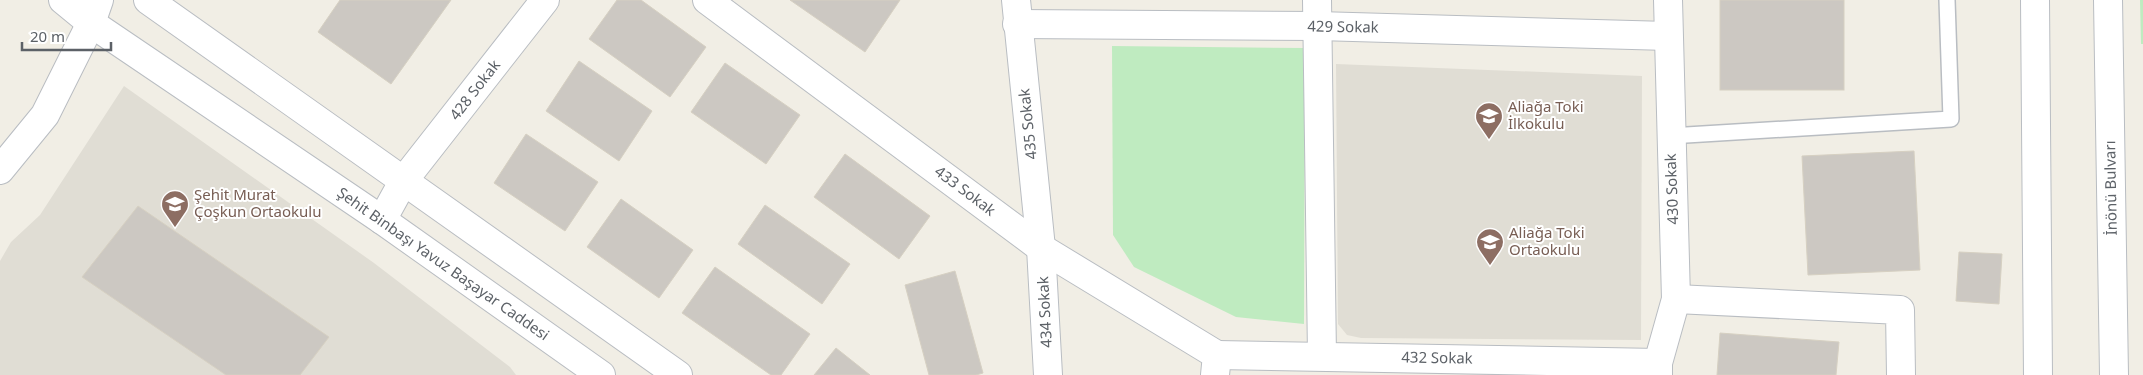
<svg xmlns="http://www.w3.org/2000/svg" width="2143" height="375" viewBox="0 0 2143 375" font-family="'Noto Sans',sans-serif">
	<rect width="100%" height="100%" fill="#f1eee5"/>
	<!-- education -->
	<g fill="#e0ddd4">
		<path d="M 1336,64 L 1642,76 L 1641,340 L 1361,338 L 1347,335 L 1338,324 Z"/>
		<path d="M 124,86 L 374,263 L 510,367 L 516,375 L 0,375 L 0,261 L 11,242 L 40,215 Z"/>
	</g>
	<!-- green -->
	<g fill="#bfebc0">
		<path d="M 2140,0 L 2143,0 L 2143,44 L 2141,44 Z"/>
		<path d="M 1112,46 L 1305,48 L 1304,324 L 1236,317 L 1134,267 L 1113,235 Z"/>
	</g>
	<!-- building -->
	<g fill="#ccc8c2" stroke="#d6d0c2">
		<path d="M 340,0 L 451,0 L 391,84 L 318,32 Z"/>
		<path d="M 617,0 L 641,0 L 706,47 L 670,97 L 589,39 Z"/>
		<path d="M 790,0 L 900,0 L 865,52 Z"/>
		<rect x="1720" y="0" width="124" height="90"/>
		<path d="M 579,61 L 652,111 L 619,161 L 546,111 Z"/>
		<path d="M 725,63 L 800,115 L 766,164 L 691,112 Z"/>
		<path d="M 526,134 L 598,182 L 565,231 L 494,183 Z"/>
		<path d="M 1914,151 L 1920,270 L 1808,275 L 1802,156 Z"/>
		<path d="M 845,154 L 930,216 L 899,259 L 814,197 Z"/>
		<path d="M 621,199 L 693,250 L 659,298 L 587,247 Z"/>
		<path d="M 765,205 L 850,264 L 822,304 L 738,244 Z"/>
		<path d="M 138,206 L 329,337 L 300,375 L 226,375 L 82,277 Z"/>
		<path d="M 1959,252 L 2002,254 L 1999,304 L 1956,301 Z"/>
		<path d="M 715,267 L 810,334 L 781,375 L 771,375 L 682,313 Z"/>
		<path d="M 955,271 L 983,373 L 976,375 L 929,375 L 905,285 Z"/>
		<path d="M 1720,333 L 1839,342 L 1836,375 L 1717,375 Z"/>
		<path d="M 836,348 L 870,375 L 814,375 Z"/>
	</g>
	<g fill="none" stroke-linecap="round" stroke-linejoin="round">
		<!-- service casing -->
		<g stroke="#b9bdc2" stroke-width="18">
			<path id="service" d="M 1670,136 L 1951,119 L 1947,0"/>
		</g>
		<!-- minor casing -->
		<g stroke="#b9bdc2" stroke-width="30">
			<g id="minor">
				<path d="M 707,0 L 1041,248 L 1217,355 L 1215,375"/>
				<path d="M 1016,0 L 1041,248 L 1048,375"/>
				<path d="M 1317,0 L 1322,356"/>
				<path d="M 1017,24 L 1318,26 L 1668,36"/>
				<path d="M 382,220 L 404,180 L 545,0"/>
				<path d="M 1676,299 L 1900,310 L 1901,375"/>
				<path d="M 1217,355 L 1658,363"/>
				<path d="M 1658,375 L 1658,363 L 1676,299 L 1668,0"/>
			</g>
		</g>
		<!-- tertiary casing -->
		<g stroke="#b9bdc2" stroke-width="30">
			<g id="tertiary">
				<path d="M 63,0 L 91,23 L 382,220 L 601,375"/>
				<path d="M 148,0 L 678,375"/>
				<path d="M 2035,0 L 2038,375"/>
				<path d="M 2108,0 L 2114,375"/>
				<path d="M 0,170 L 45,115 L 91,23 L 99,0"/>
			</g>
		</g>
		<!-- service -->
		<use href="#service" stroke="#fff" stroke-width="15"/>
		<!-- minor -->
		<use href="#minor" stroke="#fff" stroke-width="28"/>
		<!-- tertiary -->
		<use href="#tertiary" stroke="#fff" stroke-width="28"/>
	</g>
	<!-- icons -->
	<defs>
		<g id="school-pin" transform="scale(1.4375)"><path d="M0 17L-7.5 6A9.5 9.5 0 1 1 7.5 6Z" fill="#8d6e63" stroke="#fff"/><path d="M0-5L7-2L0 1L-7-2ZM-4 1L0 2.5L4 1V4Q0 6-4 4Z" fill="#fff"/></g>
	</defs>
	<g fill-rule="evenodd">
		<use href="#school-pin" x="1489" y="116"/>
		<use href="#school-pin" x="175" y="204"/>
		<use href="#school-pin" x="1490" y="242"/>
	</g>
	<g text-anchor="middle" stroke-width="4" stroke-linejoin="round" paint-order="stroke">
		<!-- street labels -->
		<g font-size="15" fill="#5c6167" stroke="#fff">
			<text transform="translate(1343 27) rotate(1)" y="5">429 Sokak</text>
			<text transform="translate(475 90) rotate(-52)" y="5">428 Sokak</text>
			<text transform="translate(1028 124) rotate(-96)" y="5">435 Sokak</text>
			<text transform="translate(2111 188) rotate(-91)" y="5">İnönü Bulvarı</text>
			<text transform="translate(1672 189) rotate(-92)" y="5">430 Sokak</text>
			<text transform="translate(965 191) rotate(37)" y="5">433 Sokak</text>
			<text transform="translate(443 264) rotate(35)" y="5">Şehit Binbaşı Yavuz Başayar Caddesi</text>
			<text transform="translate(1045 312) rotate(-93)" y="5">434 Sokak</text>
			<text transform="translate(1437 358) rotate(1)" y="5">432 Sokak</text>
		</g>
		<!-- education labels -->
		<g font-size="15" fill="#785e54" stroke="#fff" text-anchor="start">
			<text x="1508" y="112">Aliağa Toki<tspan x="1508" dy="17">İlkokulu</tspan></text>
			<text x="194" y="200">Şehit Murat<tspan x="194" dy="17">Çoşkun Ortaokulu</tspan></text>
			<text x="1509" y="238">Aliağa Toki<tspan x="1509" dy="17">Ortaokulu</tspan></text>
		</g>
	</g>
	<!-- scale -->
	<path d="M22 42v8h89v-8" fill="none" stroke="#5c6167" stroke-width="2.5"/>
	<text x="30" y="42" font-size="15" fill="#5c6167" stroke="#ffffff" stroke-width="4" paint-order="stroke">20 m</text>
</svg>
